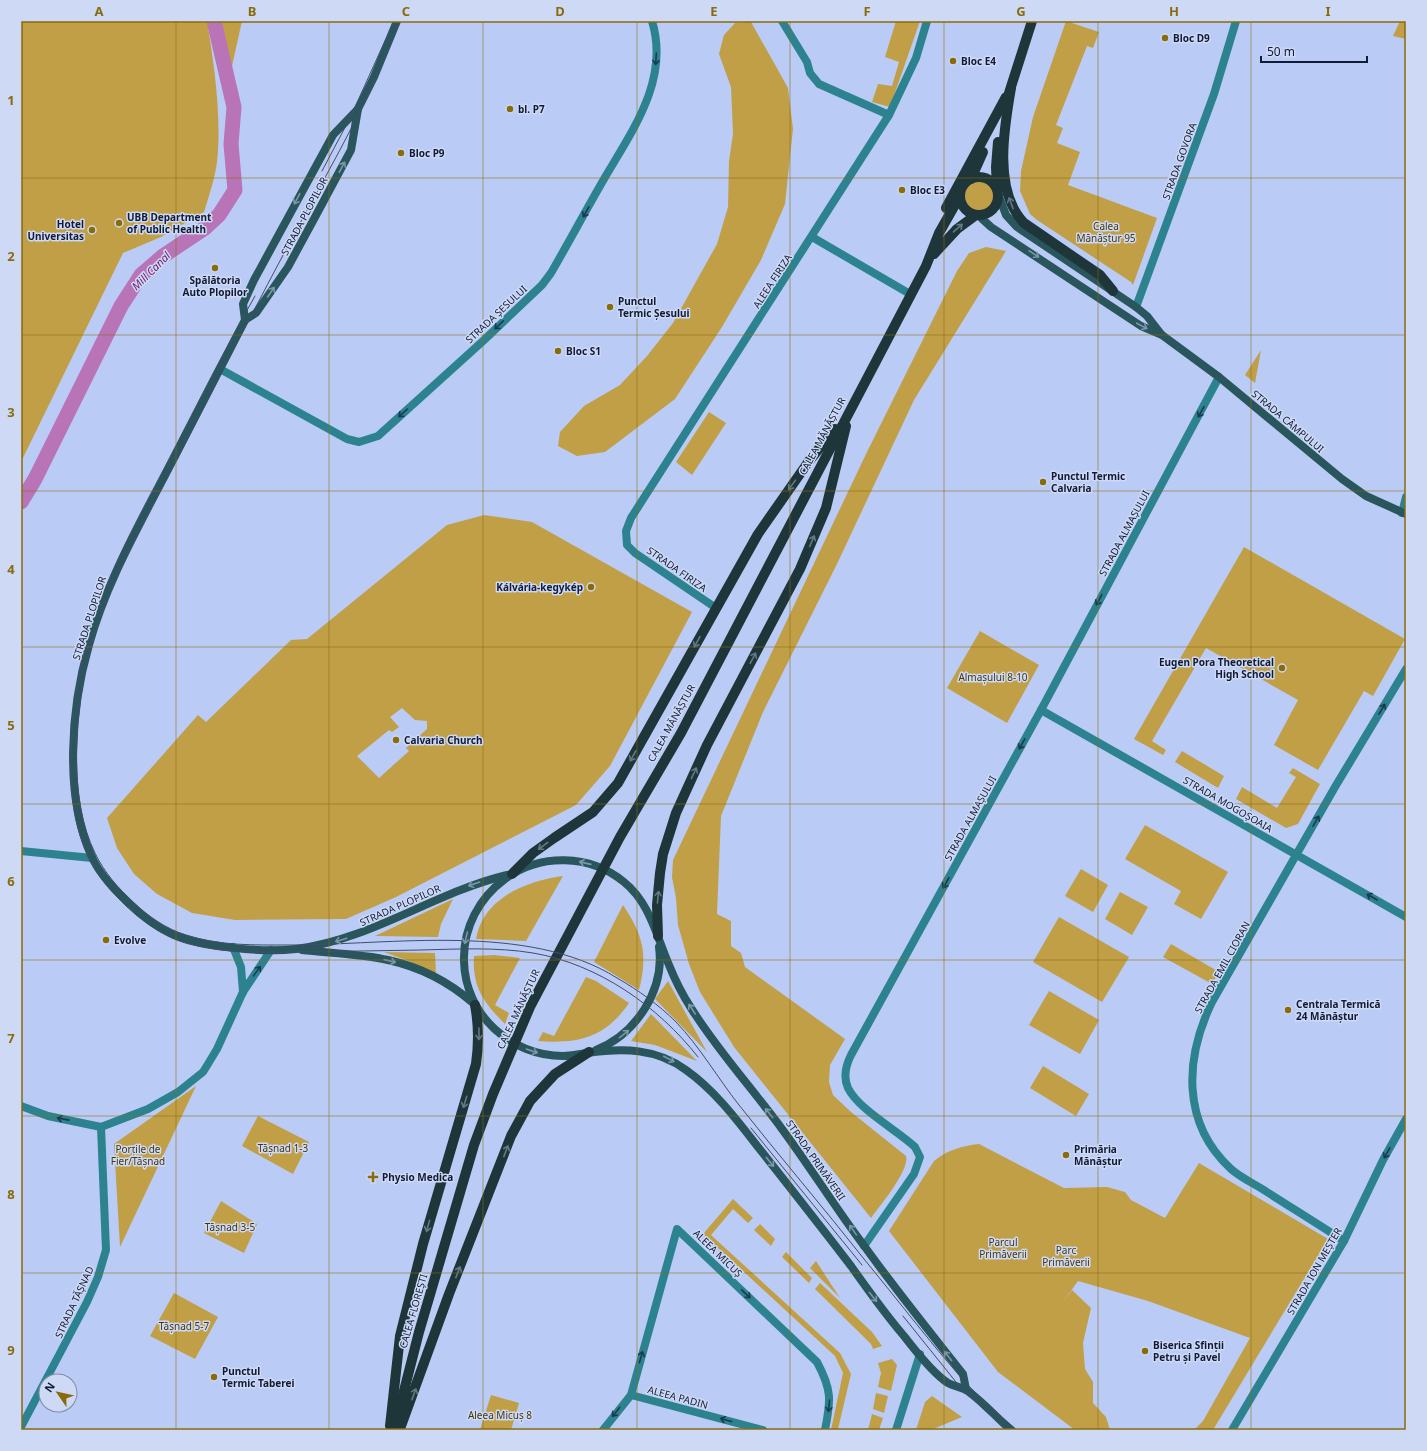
<svg xmlns="http://www.w3.org/2000/svg" width="1427" height="1451" viewBox="0 0 1427 1451" font-family="'Noto Sans',sans-serif">
	<rect width="100%" height="100%" fill="#bacbf6"/>
	<!-- green -->
	<g fill="#c19f47" fill-rule="evenodd">
		<path d="M 21,21 L 207,21 C 214,63 222,119 217,162 C 215,178 209,196 204,212 L 161,237 L 123,253 L 21,462 Z"/>
		<path d="M 220,21 L 242,21 L 232,66 L 227,62 Z"/>
		<path d="M 896,21 L 920,21 L 890,107 L 872,102 L 878,84 L 892,86 L 899,62 L 885,57 Z"/>
		<path d="M 1066,21 L 1099,32 L 1093,48 L 1087,46 L 1056,125 L 1063,128 L 1057,143 L 1080,152 L 1068,185 L 1157,218 L 1133,285 L 1131,282 L 1037,220 L 1030,214 L 1020,191 L 1021,171 L 1033,117 Z"/>
		<path d="M 1400,21 L 1406,21 L 1406,39 L 1393,36 Z"/>
		<path d="M 751,22 L 788,88 L 793,129 L 785,204 L 761,260 L 722,327 L 675,399 L 605,452 L 577,456 L 558,446 L 560,432 L 584,406 L 620,385 L 647,356 L 673,323 L 717,244 L 728,207 L 729,161 L 733,134 L 731,87 L 719,54 L 724,35 L 735,23 Z"/>
		<circle cx="979" cy="196" r="16"/>
		<path d="M 986,247 L 1006,251 L 914,400 L 837,564 L 763,712 L 721,816 L 717,914 L 731,921 L 731,946 L 741,953 L 745,967 L 845,1039 L 830,1065 L 829,1082 L 833,1095 L 851,1112 L 906,1156 C 910,1170 880,1206 871,1218 L 734,1047 L 700,992 L 689,964 L 678,925 L 676,898 L 672,877 L 673,860 L 866,454 L 957,271 L 969,253 Z"/>
		<path d="M 1261,350 L 1255,383 L 1245,375 Z"/>
		<path d="M 709,412 L 726,423 L 692,475 L 676,462 Z"/>
		<path d="M 484,515 L 532,522 L 692,612 L 610,766 L 576,805 L 396,897 L 346,919 L 235,920 L 192,913 L 157,894 L 134,874 L 117,848 L 107,818 L 198,715 L 206,722 L 291,640 L 307,639 L 447,525 ZM 402,708 L 415,720 L 427,721 L 427,729 L 406,748 L 409,751 L 379,778 L 357,756 L 389,730 L 392,732 L 399,727 L 390,717 Z"/>
		<path d="M 1244,547 L 1405,639 L 1373,696 L 1364,691 L 1318,770 L 1274,745 L 1298,700 L 1206,648 L 1152,741 L 1166,750 L 1163,755 L 1134,739 Z"/>
		<path d="M 980,631 L 1039,665 L 1007,723 L 947,688 Z"/>
		<path d="M 1182,751 L 1224,776 L 1218,788 L 1175,762 Z"/>
		<path d="M 1293,768 L 1320,784 L 1298,824 L 1286,828 L 1236,799 L 1242,787 L 1277,808 L 1296,777 L 1289,773 Z"/>
		<path d="M 1145,825 L 1228,872 L 1201,919 L 1174,904 L 1181,891 L 1125,859 Z"/>
		<path d="M 1081,869 L 1108,885 L 1093,912 L 1065,896 Z"/>
		<path d="M 563,876 L 526,941 L 476,939 C 483,898 526,881 563,876 Z"/>
		<path d="M 1120,892 L 1148,907 L 1132,935 L 1105,919 Z"/>
		<path d="M 453,899 L 441,924 L 438,937 L 375,936 Z"/>
		<path d="M 623,905 C 643,935 648,954 639,990 L 594,962 Z"/>
		<path d="M 1059,917 L 1129,957 L 1102,1002 L 1033,962 Z"/>
		<path d="M 1171,944 L 1219,972 L 1212,984 L 1163,957 Z"/>
		<path d="M 384,952 L 435,953 L 436,975 L 411,962 Z"/>
		<path d="M 494,955 L 520,958 L 495,1005 L 509,1013 L 505,1024 C 484,1003 472,987 474,956 Z"/>
		<path d="M 586,977 L 596,981 L 629,1003 C 605,1038 578,1044 538,1041 L 543,1032 L 554,1036 Z"/>
		<path d="M 668,981 L 707,1052 L 655,999 Z"/>
		<path d="M 1049,991 L 1099,1020 L 1080,1054 L 1029,1025 Z"/>
		<path d="M 651,1014 L 697,1061 L 655,1045 L 631,1041 Z"/>
		<path d="M 1043,1066 L 1089,1094 L 1076,1116 L 1030,1088 Z"/>
		<path d="M 196,1086 L 120,1247 L 114,1144 Z"/>
		<path d="M 258,1116 L 309,1142 L 293,1174 L 242,1146 Z"/>
		<path d="M 979,1144 L 1064,1188 L 1107,1187 L 1125,1192 L 1131,1200 L 1165,1218 L 1199,1163 L 1328,1239 L 1213,1430 L 1194,1430 L 1203,1421 L 1250,1338 L 1148,1301 L 1078,1281 L 1060,1306 L 1072,1290 L 1091,1308 L 1083,1343 L 1085,1369 L 1093,1382 L 1093,1403 L 1106,1417 L 1110,1430 L 1075,1430 L 998,1372 L 889,1231 L 934,1161 C 947,1150 962,1146 979,1144 Z"/>
		<path d="M 733,1199 L 753,1218 L 748,1223 L 733,1209 L 711,1235 L 840,1353 L 851,1374 L 838,1429 L 841,1430 L 831,1430 L 843,1373 L 835,1356 L 703,1234 Z"/>
		<path d="M 221,1201 L 257,1224 L 244,1253 L 204,1233 Z"/>
		<path d="M 760,1224 L 775,1239 L 771,1246 L 754,1230 Z"/>
		<path d="M 786,1252 L 812,1278 L 809,1283 L 782,1257 Z"/>
		<path d="M 816,1261 L 840,1298 L 810,1268 Z"/>
		<path d="M 820,1283 L 872,1332 L 882,1346 L 873,1349 L 871,1344 L 815,1289 Z"/>
		<path d="M 174,1293 L 218,1317 L 195,1359 L 150,1336 Z"/>
		<path d="M 892,1359 L 897,1365 L 891,1391 L 878,1387 L 881,1373 L 878,1363 Z"/>
		<path d="M 876,1393 L 888,1396 L 884,1413 L 873,1409 Z"/>
		<path d="M 491,1395 L 519,1403 L 511,1430 L 480,1430 Z"/>
		<path d="M 932,1396 L 962,1417 L 931,1430 L 916,1430 L 925,1402 Z"/>
		<path d="M 872,1414 L 883,1418 L 879,1430 L 868,1430 Z"/>
	</g>
	<g fill="none" stroke-linecap="round" stroke-linejoin="round">
		<!-- canal -->
		<path stroke="#b874b6" stroke-width="15" d="M 21,502 L 35,479 L 121,306 L 141,275 L 163,256 L 205,228 L 219,215 L 235,190 L 231,144 L 234,107 L 214,21"/>
		<!-- minor -->
		<g stroke="#2c838f" stroke-width="8">
			<path d="M 782,21 L 807,62 L 810,73 L 819,84 L 889,115"/>
			<path d="M 812,237 L 910,294"/>
			<path d="M 1136,307 L 1214,94 L 1236,21"/>
			<path d="M 220,369 L 347,439 L 359,442 L 378,436 L 483,341 L 542,285 L 551,273 C 569,242 586,210 604,179 C 632,131 670,80 652,21"/>
			<path d="M 1402,513 L 1406,497"/>
			<path d="M 716,608 L 635,553 L 627,545 L 626,531 L 631,518 L 889,115 L 916,58 L 927,21"/>
			<path d="M 1041,710 L 1406,917"/>
			<path d="M 21,851 L 92,858"/>
			<path d="M 233,947 L 241,967 L 243,992"/>
			<path d="M 21,1106 L 48,1116 L 101,1127 L 148,1109 L 178,1092 L 203,1072 L 208,1064 L 217,1049 L 243,992 L 271,950"/>
			<path d="M 1344,1241 C 1318,1224 1292,1208 1267,1192 C 1255,1184 1241,1178 1231,1169 C 1181,1123 1185,1058 1212,1002 L 1335,787 L 1406,669"/>
			<path d="M 864,1246 L 914,1174 L 920,1157 L 915,1147 C 897,1130 859,1110 848,1088 C 843,1077 846,1065 851,1055 L 1041,710 L 1219,377"/>
			<path d="M 631,1395 L 763,1430"/>
			<path d="M 21,1427 L 87,1302 L 98,1277 L 106,1250 L 101,1127"/>
			<path d="M 603,1430 L 631,1395 L 677,1229 L 817,1362 C 832,1390 831,1400 825,1430"/>
			<path d="M 896,1430 L 920,1354"/>
			<path d="M 1232,1430 L 1344,1241 L 1383,1160 L 1406,1119"/>
		</g>
		<!-- secondary -->
		<g stroke="#29555c" stroke-width="8">
			<path d="M 358,109 L 351,150 L 314,219 L 288,267 L 256,313 L 245,320 C 217,374 189,429 161,483 C 134,535 105,587 89,645 C 71,707 64,795 91,855 C 99,874 115,890 130,904 C 142,916 157,927 172,934 C 203,947 263,953 296,949 C 373,939 433,893 507,875"/>
			<path d="M 998,194 L 1006,215 L 1017,227 L 1136,307 L 1147,316 L 1161,334"/>
			<path d="M 979,216 L 991,227 L 1141,326 L 1162,335 L 1219,377 L 1342,479 L 1366,496 L 1406,514"/>
			<path d="M 245,320 L 243,304 L 254,280 L 333,135 L 358,109 L 374,77 L 397,21"/>
			<path d="M 302,950 C 329,953 363,954 388,960 C 420,967 449,982 473,1003"/>
			<path d="M 596,1050 C 636,1034 665,990 659,947"/>
			<path d="M 966,1389 L 963,1374 C 930,1332 896,1290 865,1247 C 836,1209 811,1168 782,1129 C 752,1088 718,1051 691,1008 C 682,994 675,980 669,965 C 656,935 650,903 624,882 C 590,854 540,853 505,879 C 479,898 463,928 464,961 C 465,1015 511,1056 563,1056 C 571,1056 579,1054 587,1053 C 623,1048 656,1048 686,1070 C 717,1092 739,1123 762,1152 C 792,1190 822,1228 851,1266 C 868,1290 885,1314 904,1336 C 914,1349 935,1375 948,1383 C 955,1387 963,1387 969,1392 C 984,1403 997,1418 1011,1430"/>
		</g>
		<!-- primary -->
		<g stroke="#1e363a" stroke-width="10">
			<path d="M 1011,88 C 1004,128 993,191 1024,223 L 1100,275 L 1113,291"/>
			<path d="M 1009,93 L 1032,21"/>
			<circle cx="979" cy="196" r="19"/>
			<path d="M 971,179 L 983,152"/>
			<path d="M 997,189 L 996,167 L 998,142"/>
			<path d="M 946,208 L 1006,97"/>
			<path d="M 934,254 L 957,229 L 976,215"/>
			<path d="M 512,874 L 533,853 L 554,838 L 593,812 L 618,783 L 758,534 L 809,461 L 835,429"/>
			<path d="M 658,936 L 657,905 L 660,873 L 663,854 L 676,813 L 707,745 L 800,569 L 826,508 L 846,426"/>
			<path d="M 390,1426 L 400,1336 L 423,1244 L 476,1064 C 479,1043 479,1026 475,1005"/>
			<path d="M 401,1426 L 449,1294 L 511,1136 L 530,1101 L 555,1074 L 589,1052"/>
			<path d="M 394,1430 L 419,1332 L 474,1145 L 493,1094 L 530,1007 L 620,837 L 681,733 L 926,266 L 939,233 L 960,196"/>
		</g>
		<!-- tram -->
		<g stroke="#424d6c" stroke-width="1">
			<path d="M 400,21 C 373,93 335,159 298,227 C 257,303 218,381 178,458 C 144,523 105,587 88,658 C 75,716 68,798 95,853 C 104,872 118,888 133,902 C 148,916 166,929 186,935 C 219,946 255,945 290,945 C 391,945 528,922 617,978 C 638,990 659,1005 676,1022 C 700,1047 717,1077 739,1105 C 780,1157 823,1207 864,1259 C 897,1299 929,1341 963,1380 C 980,1398 998,1414 1017,1430"/>
			<path d="M 322,171 L 350,118 L 394,21"/>
			<path d="M 75,701 C 87,607 128,538 170,457 C 198,403 225,348 255,296"/>
			<path d="M 74,715 C 67,782 68,847 117,897 C 137,918 162,937 189,944 C 225,954 264,952 301,952 C 341,951 381,951 421,950 C 458,949 497,947 533,953 C 598,964 658,1006 698,1057"/>
			<path d="M 751,1128 L 862,1265"/>
			<path d="M 903,1316 L 960,1387 L 1006,1430"/>
		</g>
	</g>
	<!-- one-way arrows -->
	<defs><path id="oneway-shaft" d="M-6 0H5M1.5-3L5.5 0L1.5 3" fill="none" stroke-width="1.6" stroke-linecap="round" stroke-linejoin="round"/></defs>
	<g stroke="#1a3a50">
		<use href="#oneway-shaft" transform="translate(656 59) rotate(93)"/>
		<use href="#oneway-shaft" transform="translate(586 212) rotate(119)"/>
		<use href="#oneway-shaft" transform="translate(499 325) rotate(136)"/>
		<use href="#oneway-shaft" transform="translate(1201 412) rotate(119)"/>
		<use href="#oneway-shaft" transform="translate(403 413) rotate(138)"/>
		<use href="#oneway-shaft" transform="translate(1099 600) rotate(118)"/>
		<use href="#oneway-shaft" transform="translate(1382 709) rotate(-59)"/>
		<use href="#oneway-shaft" transform="translate(1022 744) rotate(119)"/>
		<use href="#oneway-shaft" transform="translate(1316 821) rotate(-60)"/>
		<use href="#oneway-shaft" transform="translate(946 883) rotate(119)"/>
		<use href="#oneway-shaft" transform="translate(1372 897) rotate(-150)"/>
		<use href="#oneway-shaft" transform="translate(257 971) rotate(-55)"/>
		<use href="#oneway-shaft" transform="translate(63 1119) rotate(-169)"/>
		<use href="#oneway-shaft" transform="translate(1387 1153) rotate(119)"/>
		<use href="#oneway-shaft" transform="translate(746 1294) rotate(44)"/>
		<use href="#oneway-shaft" transform="translate(641 1357) rotate(-74)"/>
		<use href="#oneway-shaft" transform="translate(829 1406) rotate(95)"/>
		<use href="#oneway-shaft" transform="translate(616 1412) rotate(129)"/>
		<use href="#oneway-shaft" transform="translate(726 1420) rotate(-165)"/>
	</g>
	<g stroke="#7b97a8">
		<use href="#oneway-shaft" transform="translate(342 167) rotate(-62)"/>
		<use href="#oneway-shaft" transform="translate(297 199) rotate(118)"/>
		<use href="#oneway-shaft" transform="translate(1034 254) rotate(34)"/>
		<use href="#oneway-shaft" transform="translate(271 292) rotate(-56)"/>
		<use href="#oneway-shaft" transform="translate(1142 326) rotate(28)"/>
		<use href="#oneway-shaft" transform="translate(585 863) rotate(-167)"/>
		<use href="#oneway-shaft" transform="translate(474 884) rotate(161)"/>
		<use href="#oneway-shaft" transform="translate(466 938) rotate(103)"/>
		<use href="#oneway-shaft" transform="translate(341 940) rotate(163)"/>
		<use href="#oneway-shaft" transform="translate(390 961) rotate(13)"/>
		<use href="#oneway-shaft" transform="translate(692 1009) rotate(-123)"/>
		<use href="#oneway-shaft" transform="translate(624 1034) rotate(-39)"/>
		<use href="#oneway-shaft" transform="translate(532 1051) rotate(19)"/>
		<use href="#oneway-shaft" transform="translate(669 1059) rotate(27)"/>
		<use href="#oneway-shaft" transform="translate(769 1113) rotate(-129)"/>
		<use href="#oneway-shaft" transform="translate(770 1162) rotate(51)"/>
		<use href="#oneway-shaft" transform="translate(853 1230) rotate(-125)"/>
		<use href="#oneway-shaft" transform="translate(873 1297) rotate(52)"/>
		<use href="#oneway-shaft" transform="translate(948 1356) rotate(-128)"/>
	</g>
	<g stroke="#647785">
		<use href="#oneway-shaft" transform="translate(1011 203) rotate(-110)"/>
		<use href="#oneway-shaft" transform="translate(958 228) rotate(-41)"/>
		<use href="#oneway-shaft" transform="translate(792 485) rotate(126)"/>
		<use href="#oneway-shaft" transform="translate(812 541) rotate(-67)"/>
		<use href="#oneway-shaft" transform="translate(697 642) rotate(119)"/>
		<use href="#oneway-shaft" transform="translate(753 658) rotate(-62)"/>
		<use href="#oneway-shaft" transform="translate(633 756) rotate(119)"/>
		<use href="#oneway-shaft" transform="translate(694 773) rotate(-65)"/>
		<use href="#oneway-shaft" transform="translate(543 846) rotate(143)"/>
		<use href="#oneway-shaft" transform="translate(658 897) rotate(-84)"/>
		<use href="#oneway-shaft" transform="translate(479 1034) rotate(90)"/>
		<use href="#oneway-shaft" transform="translate(465 1102) rotate(107)"/>
		<use href="#oneway-shaft" transform="translate(506 1151) rotate(-69)"/>
		<use href="#oneway-shaft" transform="translate(428 1226) rotate(106)"/>
		<use href="#oneway-shaft" transform="translate(458 1272) rotate(-69)"/>
		<use href="#oneway-shaft" transform="translate(414 1394) rotate(-70)"/>
	</g>
	<!-- grid -->
	<path fill="none" stroke="#8a6b0b" stroke-width="1" stroke-opacity="0.55" d="M 176,21 L 176,1430M 329,21 L 329,1430M 483,21 L 483,1430M 637,21 L 637,1430M 790,21 L 790,1430M 944,21 L 944,1430M 1098,21 L 1098,1430M 1251,21 L 1251,1430M 21,178 L 1406,178M 21,335 L 1406,335M 21,491 L 1406,491M 21,647 L 1406,647M 21,804 L 1406,804M 21,960 L 1406,960M 21,1116 L 1406,1116M 21,1273 L 1406,1273"/>
	<!-- markers -->
	<g fill="#8a6b0b" stroke="#cdd9f5" stroke-width="1.5">
		<circle cx="1165" cy="38" r="4"/>
		<circle cx="953" cy="61" r="4"/>
		<circle cx="510" cy="109" r="4"/>
		<circle cx="401" cy="153" r="4"/>
		<circle cx="902" cy="190" r="4"/>
		<circle cx="119" cy="223" r="4"/>
		<circle cx="92" cy="230" r="4"/>
		<circle cx="215" cy="268" r="4"/>
		<circle cx="610" cy="307" r="4"/>
		<circle cx="558" cy="351" r="4"/>
		<circle cx="1043" cy="482" r="4"/>
		<circle cx="591" cy="587" r="4"/>
		<circle cx="1282" cy="668" r="4"/>
		<circle cx="396" cy="740" r="4"/>
		<circle cx="106" cy="940" r="4"/>
		<circle cx="1288" cy="1010" r="4"/>
		<circle cx="1066" cy="1155" r="4"/>
		<path d="M371 1171h4v4h4v4h-4v4h-4v-4h-4v-4h4z"/>
		<circle cx="1145" cy="1351" r="4"/>
		<circle cx="214" cy="1377" r="4"/>
	</g>
	<g text-anchor="middle" stroke-width="3" stroke-linejoin="round" paint-order="stroke">
		<!-- poi labels -->
		<g font-size="10" font-weight="bold" fill="#121b35" stroke="#cdd9f5" text-anchor="start">
			<text x="1173" y="42">Bloc D9</text>
			<text x="961" y="65">Bloc E4</text>
			<text x="518" y="113">bl. P7</text>
			<text x="409" y="157">Bloc P9</text>
			<text x="910" y="194">Bloc E3</text>
			<text x="127" y="221">UBB Department<tspan x="127" dy="12">of Public Health</tspan></text>
			<text x="84" y="228" text-anchor="end">Hotel<tspan x="84" dy="12">Universitas</tspan></text>
			<text x="215" y="284" text-anchor="middle">Spălătoria<tspan x="215" dy="12">Auto Plopilor</tspan></text>
			<text x="618" y="305">Punctul<tspan x="618" dy="12">Termic Șesului</tspan></text>
			<text x="566" y="355">Bloc S1</text>
			<text x="1051" y="480">Punctul Termic<tspan x="1051" dy="12">Calvaria</tspan></text>
			<text x="583" y="591" text-anchor="end">Kálvária-kegykép</text>
			<text x="1274" y="666" text-anchor="end">Eugen Pora Theoretical<tspan x="1274" dy="12">High School</tspan></text>
			<text x="404" y="744">Calvaria Church</text>
			<text x="114" y="944">Evolve</text>
			<text x="1296" y="1008">Centrala Termică<tspan x="1296" dy="12">24 Mănăștur</tspan></text>
			<text x="1074" y="1153">Primăria<tspan x="1074" dy="12">Mănăștur</tspan></text>
			<text x="382" y="1181">Physio Medica</text>
			<text x="1153" y="1349">Biserica Sfinții<tspan x="1153" dy="12">Petru și Pavel</tspan></text>
			<text x="222" y="1375">Punctul<tspan x="222" dy="12">Termic Taberei</tspan></text>
		</g>
		<!-- street labels -->
		<g font-size="10" fill="#121b35" stroke="#cdd9f5">
			<text transform="translate(1179 161) rotate(-70)" y="4">STRADA GOVORA</text>
			<text transform="translate(304 216) rotate(-62)" y="4">STRADA PLOPILOR</text>
			<text transform="translate(772 281) rotate(-57)" y="4">ALEEA FIRIZA</text>
			<text transform="translate(496 314) rotate(-43)" y="4">STRADA ȘESULUI</text>
			<text transform="translate(1288 421) rotate(40)" y="4">STRADA CÂMPULUI</text>
			<text transform="translate(822 436) rotate(-62)" y="4">CALEA MĂNĂȘTUR</text>
			<text transform="translate(1124 533) rotate(-62)" y="4">STRADA ALMAȘULUI</text>
			<text transform="translate(677 569) rotate(35)" y="4">STRADA FIRIZA</text>
			<text transform="translate(89 618) rotate(-72)" y="4">STRADA PLOPILOR</text>
			<text transform="translate(671 723) rotate(-61)" y="4">CALEA MĂNĂȘTUR</text>
			<text transform="translate(1228 804) rotate(30)" y="4">STRADA MOGOȘOAIA</text>
			<text transform="translate(970 818) rotate(-61)" y="4">STRADA ALMAȘULUI</text>
			<text transform="translate(400 905) rotate(-24)" y="4">STRADA PLOPILOR</text>
			<text transform="translate(1222 967) rotate(-61)" y="4">STRADA EMIL CIORAN</text>
			<text transform="translate(518 1009) rotate(-65)" y="4">CALEA MĂNĂȘTUR</text>
			<text transform="translate(816 1160) rotate(55)" y="4">STRADA PRIMĂVERII</text>
			<text transform="translate(718 1253) rotate(44)" y="4">ALEEA MICUȘ</text>
			<text transform="translate(1314 1271) rotate(-60)" y="4">STRADA ION MEȘTER</text>
			<text transform="translate(74 1302) rotate(-65)" y="4">STRADA TĂȘNAD</text>
			<text transform="translate(413 1311) rotate(-74)" y="4">CALEA FLOREȘTI</text>
			<text transform="translate(678 1397) rotate(15)" y="4">ALEEA PADIN</text>
		</g>
		<!-- park labels -->
		<g font-size="10" fill="#46360c" stroke="#cdd9f5">
			<text x="1106" y="230">Calea<tspan x="1106" dy="12">Mănăștur 95</tspan></text>
			<text x="993" y="681">Almașului 8-10</text>
			<text x="283" y="1152">Tășnad 1-3</text>
			<text x="138" y="1153">Porțile de<tspan x="138" dy="12">Fier/Tășnad</tspan></text>
			<text x="230" y="1231">Tășnad 3-5</text>
			<text x="1003" y="1246">Parcul<tspan x="1003" dy="12">Primăverii</tspan></text>
			<text x="1066" y="1254">Parc<tspan x="1066" dy="12">Primăverii</tspan></text>
			<text x="184" y="1330">Tășnad 5-7</text>
			<text x="500" y="1419">Aleea Micuș 8</text>
		</g>
		<!-- water labels -->
		<g font-size="11" font-style="italic" fill="#711d71" stroke="#cdd9f5">
			<text transform="translate(151 271) rotate(-45)" y="4">Mill Canal</text>
		</g>
	</g>
	<!-- border -->
	<rect width="1427" height="1451" fill="none" stroke="#cdd9f5" stroke-width="44"/>
	<!-- north arrow -->
	<g transform="translate(58 1393) rotate(304)"><circle r="19" fill="#cdd9f5" stroke="#828da8"/>
	<path d="M0-3L7 15L0 10L-7 15Z" fill="#8a6b0b"/>
	<text y="-6" font-size="11" font-weight="bold" text-anchor="middle" fill="#121b35">N</text>
	</g>
	<!-- scale -->
	<path d="M1261 56v6h106v-6" fill="none" stroke="#121b35" stroke-width="2"/>
	<text x="1267" y="56" font-size="12" fill="#121b35" stroke="#cdd9f5" stroke-width="3" paint-order="stroke">50 m</text>
	<rect x="22" y="22" width="1383" height="1407" fill="none" stroke="#8a6b0b" stroke-width="1.5"/>
	<g font-size="13" text-anchor="middle" font-weight="bold" fill="#8a6b0b">
		<text x="99" y="16">A</text>
		<text x="252" y="16">B</text>
		<text x="406" y="16">C</text>
		<text x="560" y="16">D</text>
		<text x="714" y="16">E</text>
		<text x="867" y="16">F</text>
		<text x="1021" y="16">G</text>
		<text x="1174" y="16">H</text>
		<text x="1328" y="16">I</text>
		<text x="11" y="105">1</text>
		<text x="11" y="261">2</text>
		<text x="11" y="417">3</text>
		<text x="11" y="574">4</text>
		<text x="11" y="730">5</text>
		<text x="11" y="886">6</text>
		<text x="11" y="1043">7</text>
		<text x="11" y="1199">8</text>
		<text x="11" y="1355">9</text>
	</g>
</svg>
